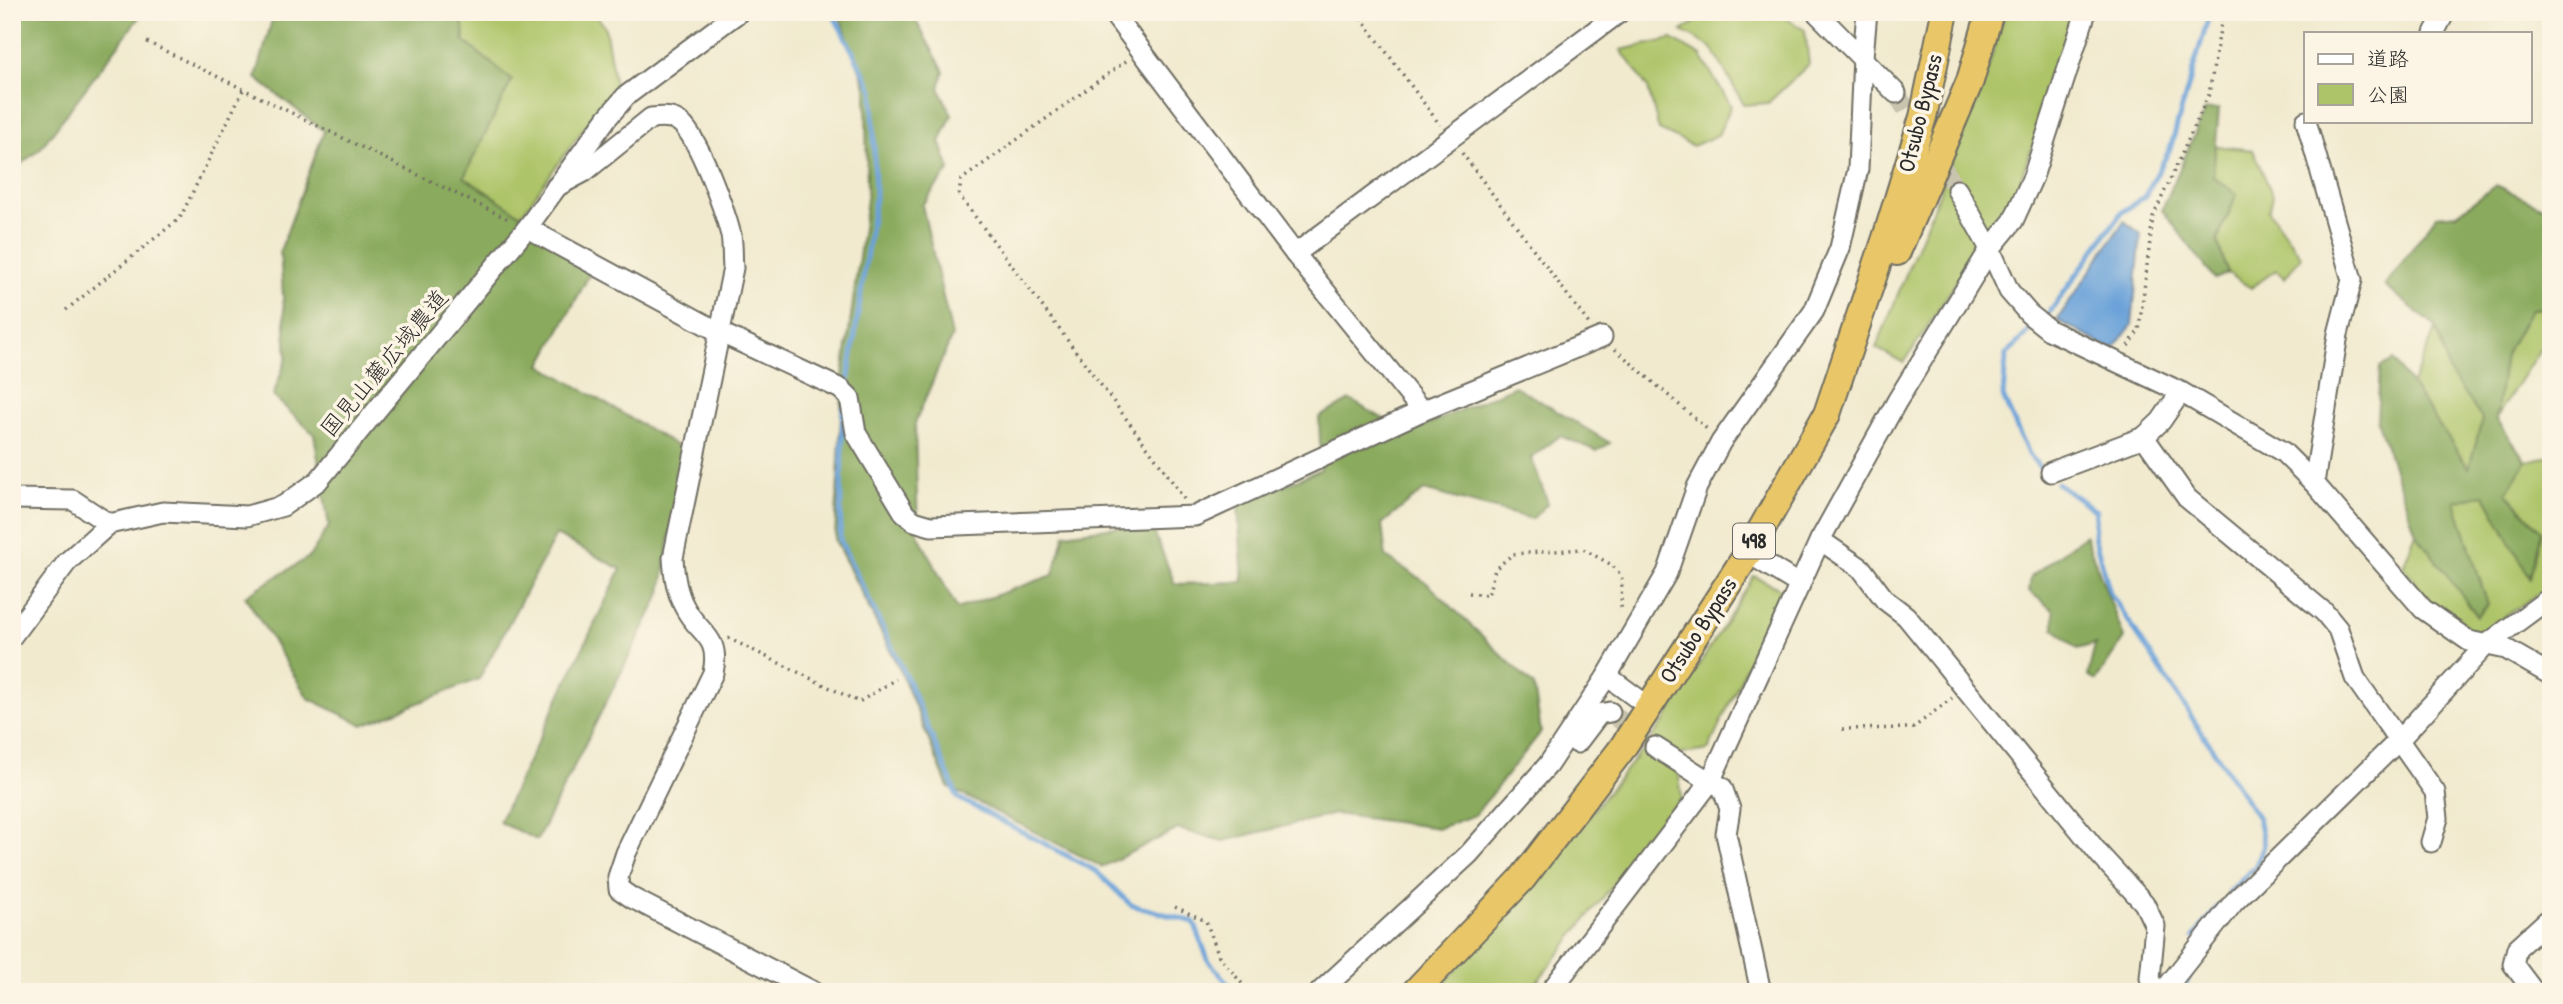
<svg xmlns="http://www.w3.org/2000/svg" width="2563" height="1004" viewBox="0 0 2563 1004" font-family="'Patrick Hand','Klee One',sans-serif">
	<rect width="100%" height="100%" fill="#fcf5e5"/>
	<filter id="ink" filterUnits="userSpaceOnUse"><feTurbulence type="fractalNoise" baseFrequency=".0143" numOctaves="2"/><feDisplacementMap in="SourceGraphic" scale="14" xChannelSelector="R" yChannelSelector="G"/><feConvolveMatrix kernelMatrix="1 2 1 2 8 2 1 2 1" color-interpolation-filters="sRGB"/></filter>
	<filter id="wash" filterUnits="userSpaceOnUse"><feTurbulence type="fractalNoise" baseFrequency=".00686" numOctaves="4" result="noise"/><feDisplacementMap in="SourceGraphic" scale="28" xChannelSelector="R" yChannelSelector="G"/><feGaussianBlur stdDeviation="1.57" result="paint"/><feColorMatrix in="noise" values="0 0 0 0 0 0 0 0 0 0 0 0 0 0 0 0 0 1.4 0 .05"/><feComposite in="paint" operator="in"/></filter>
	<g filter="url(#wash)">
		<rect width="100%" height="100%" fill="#f1eacf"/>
		<!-- green -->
		<g fill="#adc469" stroke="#6c784a" stroke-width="2">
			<path d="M 462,12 L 594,12 L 605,27 L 615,85 L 521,215 L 463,177 L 511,80 L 464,41 Z"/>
			<path d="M 1711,12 L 1775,12 L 1805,30 L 1809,64 L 1768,103 L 1744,105 L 1712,48 L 1682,31 Z"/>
			<path d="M 2005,12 L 2079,12 L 2019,184 L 1904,363 L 1876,348 L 1983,85 Z"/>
			<path d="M 1672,39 L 1701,56 L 1731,106 L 1718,135 L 1693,146 L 1659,130 L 1648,88 L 1621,50 Z"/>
			<path d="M 2215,146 L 2253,150 L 2273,196 L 2269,211 L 2301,256 L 2285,278 L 2276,270 L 2251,288 L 2228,273 L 2217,241 L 2237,194 L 2213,177 Z"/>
			<path d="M 2531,308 L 2551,308 L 2551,332 L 2496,418 L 2526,461 L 2551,456 L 2551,585 L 2478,635 L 2435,609 L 2403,566 L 2416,533 L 2411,386 L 2437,327 Z"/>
			<path d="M 1754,576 L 1782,590 L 1708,750 L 1676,755 L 1682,797 L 1529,992 L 1436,992 L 1530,889 L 1664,722 Z"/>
		</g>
		<!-- forest -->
		<g fill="#8aaa5d" stroke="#5a6a44" stroke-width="2">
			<path d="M 12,12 L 143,12 L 40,149 L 12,171 Z"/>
			<path d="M 274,12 L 462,12 L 464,41 L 512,80 L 464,177 L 595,264 L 541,365 L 684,450 L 661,593 L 537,840 L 499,822 L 621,569 L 556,535 L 479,679 L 363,725 L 308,698 L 245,596 L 309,557 L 329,526 L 314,434 L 273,396 L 287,357 L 280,251 L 324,131 L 256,78 Z"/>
			<path d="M 838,12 L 911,12 L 944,71 L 939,88 L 952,115 L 940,142 L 950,169 L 922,205 L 952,336 L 915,423 L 918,534 L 957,609 L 1053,575 L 1065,534 L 1150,522 L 1175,584 L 1243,582 L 1238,506 L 1321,469 L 1319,417 L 1350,400 L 1409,433 L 1515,386 L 1610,443 L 1597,451 L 1560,436 L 1531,458 L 1548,503 L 1532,519 L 1424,490 L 1382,524 L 1386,557 L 1427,583 L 1534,686 L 1541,732 L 1475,815 L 1439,828 L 1335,814 L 1223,841 L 1178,829 L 1102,867 L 948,787 L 901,672 L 835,540 L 843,375 L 867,199 L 866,86 Z"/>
			<path d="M 2219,109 L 2213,177 L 2237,194 L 2217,240 L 2228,273 L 2215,279 L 2162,210 L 2205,110 Z"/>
			<path d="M 2496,185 L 2551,211 L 2551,308 L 2531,309 L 2505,355 L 2496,418 L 2526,462 L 2507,493 L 2541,531 L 2530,578 L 2484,494 L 2455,502 L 2488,605 L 2477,616 L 2416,533 L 2377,420 L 2380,367 L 2394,360 L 2469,468 L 2482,419 L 2449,372 L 2436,327 L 2385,286 L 2436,216 L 2457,214 Z"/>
			<path d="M 2085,535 L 2124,638 L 2096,681 L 2088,676 L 2095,644 L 2077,649 L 2054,628 L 2054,611 L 2029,591 L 2031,577 Z"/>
		</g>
		<!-- water -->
		<path fill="#6aa2d9" stroke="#4a6682" stroke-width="2" d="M 2124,221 L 2141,234 L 2132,325 L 2112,350 L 2057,320 Z"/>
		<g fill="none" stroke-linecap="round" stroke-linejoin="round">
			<!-- stream -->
			<g stroke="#6aa2d9" stroke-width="5">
				<path d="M 832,12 L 873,90 L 875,197 L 848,382"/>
				<path d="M 2050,312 L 2121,213 L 2145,196 L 2170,149 L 2210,12"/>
				<path d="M 2032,328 L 2006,355 L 2003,397 L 2028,453 L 2040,468"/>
				<path d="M 843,408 L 840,540 L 905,674 L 958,798 L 1096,871 L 1131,905 L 1194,922 L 1208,960 L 1235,992"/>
				<path d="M 2057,483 L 2096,511 L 2094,536 L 2110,593 L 2258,818 L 2264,846 L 2255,867 L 2229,892"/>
				<path d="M 2194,937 L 2218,906"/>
				<path d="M 2189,977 L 2184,988 L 2194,992"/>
			</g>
		</g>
	</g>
	<g filter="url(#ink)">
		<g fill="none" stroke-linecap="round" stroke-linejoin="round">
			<!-- minor-tunnel -->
			<g stroke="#c9c4ae" stroke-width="19" stroke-dasharray="19 10" stroke-linecap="butt">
				<path d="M 1896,93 L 1957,190"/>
				<path d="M 1610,712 L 1655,747"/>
			</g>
			<!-- minor casing -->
			<g stroke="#706e64" stroke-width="23">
				<g id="minor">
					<path d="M 1112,12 L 1295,254 L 1620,12"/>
					<path d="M 1816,12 L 1896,93"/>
					<path d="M 2434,33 L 2445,12"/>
					<path d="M 2306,121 L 2352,280 L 2338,334 L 2314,483"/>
					<path d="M 556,187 L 584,172 L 651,118 C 660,117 670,116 678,121 C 698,133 725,212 731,235 C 733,246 732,258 733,268 L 673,558 C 674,575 676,591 684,606 C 698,635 721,634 713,673 L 626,853 L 618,877 L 619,889 L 632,898 L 814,992"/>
					<path d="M 1957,190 L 1990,249 L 2009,291 L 2029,314 L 2049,330 L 2181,392 L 2283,452 L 2314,483 L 2423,609 L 2469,641 L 2506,649 L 2551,675"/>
					<path d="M 527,228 L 721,333 L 841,389 L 850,398 L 856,433 L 905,514 L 914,521 L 931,526 L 1195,516 L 1422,411 L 1602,337"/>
					<path d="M 1295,254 L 1422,411"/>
					<path d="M 2181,392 L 2161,421 L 2144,437 L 2187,498 L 2324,612 L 2338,629 L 2355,678 L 2435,792 L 2438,818 L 2431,842"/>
					<path d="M 2051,472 L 2144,437"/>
					<path d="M 12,499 L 73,500 L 109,524"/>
					<path d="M 1820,540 L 1861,568 L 1885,600 L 1906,616 L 2100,855 L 2144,903 L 2155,926 L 2150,978 L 2156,992"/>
					<path d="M 1748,553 L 1800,585"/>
					<path d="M 12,636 L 67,562 L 109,524 L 163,512 L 247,516 L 283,506 L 318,481 L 527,228 L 607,118 L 626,96 L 739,12"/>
					<path d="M 1607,676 L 1649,707"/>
					<path d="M 1577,743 L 1599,714 L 1610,712"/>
					<path d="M 1655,747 L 1710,782 L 1722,787 L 1730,809 L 1726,834 L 1761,992"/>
					<path d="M 1320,992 L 1469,854 L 1548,765 L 1607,676 L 1667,573 L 1697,487 L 1721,442 L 1814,311 L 1840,248 L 1858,169 L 1863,57 L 1867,12"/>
					<path d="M 1550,992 L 1710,782 L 1820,540 L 1897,401 L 1990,249 L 2013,221 L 2033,177 L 2086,12"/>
					<path d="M 2163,992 L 2234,902 L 2398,741 L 2486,645 L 2551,597"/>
					<path d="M 2534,992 L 2513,964 L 2517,948 L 2551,917"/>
				</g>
			</g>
			<!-- highway casing -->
			<g stroke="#706e64" stroke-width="30">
				<g id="highway">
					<path d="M 1897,252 L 1970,81 L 1990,12"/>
					<path d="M 1415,992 L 1522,879 L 1621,750 L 1748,553 L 1827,414 L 1886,238 L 1923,117 L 1945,12"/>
				</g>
			</g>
			<!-- path -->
			<g stroke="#706e64" stroke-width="3.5" stroke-dasharray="2 5" stroke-linecap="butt">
				<path d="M 1357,12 L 1440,125"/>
				<path d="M 147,42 L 510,220"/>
				<path d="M 1126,61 L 961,180 L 959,195 L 1163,468 L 1184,499"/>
				<path d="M 1462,153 L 1589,324"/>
				<path d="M 66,310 L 180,218 L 243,90"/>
				<path d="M 2128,346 L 2139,330 L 2153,217 L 2209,94 L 2223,12"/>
				<path d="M 1615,349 L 1707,429"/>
				<path d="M 1469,593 L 1488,595 L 1495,569 L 1513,554 L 1583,549 L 1612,565 L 1622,577 L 1621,608 L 1623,610"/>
				<path d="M 728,638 L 859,702 L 896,679"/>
				<path d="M 1842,729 L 1913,728 L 1952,698"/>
				<path d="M 1175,907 L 1206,921 L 1219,956 L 1249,992"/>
			</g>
			<!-- minor -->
			<use href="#minor" stroke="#fff" stroke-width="19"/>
			<!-- highway -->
			<use href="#highway" stroke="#e9c769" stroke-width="26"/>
		</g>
	</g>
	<g text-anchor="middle" stroke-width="7" stroke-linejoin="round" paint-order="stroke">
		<!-- shield labels -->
		<rect fill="#fcf5e5" stroke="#6a6863" stroke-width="2" x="1733" y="523.5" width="42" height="35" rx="5"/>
		<g font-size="21" font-weight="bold" fill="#2b2b2b">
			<text x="1754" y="548">498</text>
		</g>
		<!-- street labels -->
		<g font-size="23" fill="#2b2b2b" stroke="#fcf5e5">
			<text transform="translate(1920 113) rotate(-76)" y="8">Otsubo Bypass</text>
			<text transform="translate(384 363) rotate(-50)" y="8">国見山麓広域農道</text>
			<text transform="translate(1698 630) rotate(-57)" y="8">Otsubo Bypass</text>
		</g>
	</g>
	<!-- margin -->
	<rect width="2563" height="1004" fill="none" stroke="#fcf5e5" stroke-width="42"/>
	<!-- legend -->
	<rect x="2304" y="32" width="228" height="91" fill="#fcf5e5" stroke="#a8a49b" stroke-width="2"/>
	<rect x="2318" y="54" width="35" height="10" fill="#ffffff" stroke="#a8a49b" stroke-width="2"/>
	<text x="2367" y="66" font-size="21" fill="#2b2b2b">道路</text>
	<rect x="2318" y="84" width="35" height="21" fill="#adc469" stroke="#a8a49b" stroke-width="2"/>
	<text x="2367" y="102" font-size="21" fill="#2b2b2b">公園</text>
</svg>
